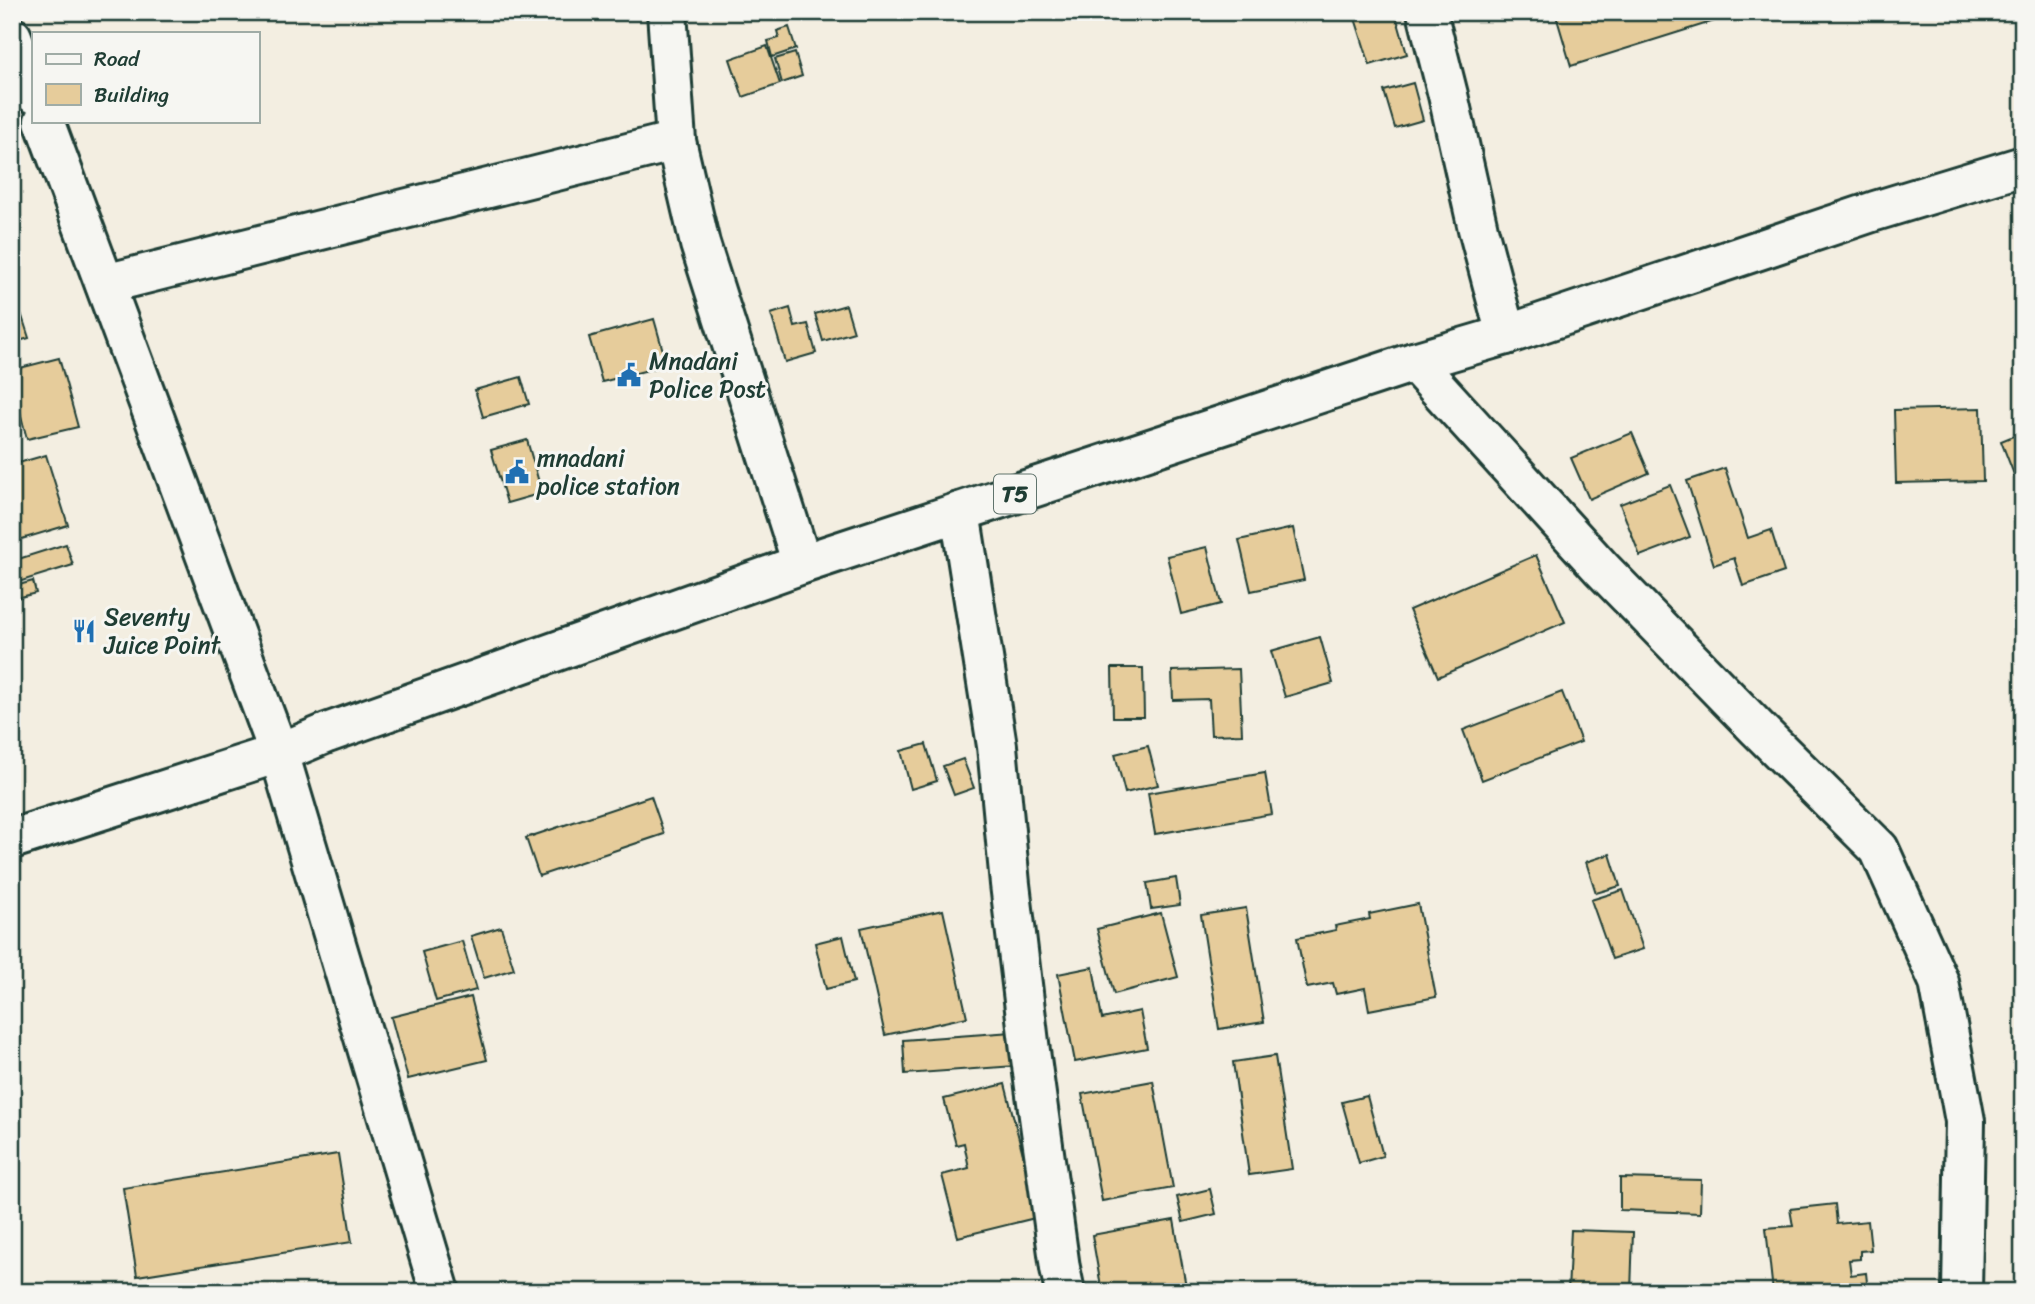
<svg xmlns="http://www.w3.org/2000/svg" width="2035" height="1304" viewBox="0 0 2035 1304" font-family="Sriracha,sans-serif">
	<rect width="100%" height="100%" fill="#f3eee1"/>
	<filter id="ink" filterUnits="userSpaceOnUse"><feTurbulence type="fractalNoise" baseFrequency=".0143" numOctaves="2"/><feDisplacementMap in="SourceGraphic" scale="14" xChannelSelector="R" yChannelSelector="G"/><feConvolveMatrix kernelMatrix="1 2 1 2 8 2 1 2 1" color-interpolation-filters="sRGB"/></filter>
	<g filter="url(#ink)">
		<!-- building -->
		<g fill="#e6cc9b" stroke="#1f3d34" stroke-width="2">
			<path d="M 1353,12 L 1395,12 L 1407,54 L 1370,65 Z"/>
			<path d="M 1555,12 L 1743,12 L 1571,66 Z"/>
			<path d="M 789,27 L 796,49 L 772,57 L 768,41 L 779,38 L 777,31 Z"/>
			<path d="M 767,46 L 780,84 L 743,97 L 730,59 Z"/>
			<path d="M 795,53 L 802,76 L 782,83 L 775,59 Z"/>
			<path d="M 1413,83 L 1423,120 L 1395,128 L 1384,91 Z"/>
			<path d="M 12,285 L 29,338 L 12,343 Z"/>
			<path d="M 846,305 L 854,332 L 823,341 L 815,314 Z"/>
			<path d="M 790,308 L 795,327 L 808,324 L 816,353 L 785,362 L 771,314 Z"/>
			<path d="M 654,319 L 667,365 L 602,382 L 589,337 Z"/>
			<path d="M 59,358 L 78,427 L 27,439 L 12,381 L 12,370 Z"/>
			<path d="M 521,377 L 529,404 L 483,417 L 475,390 Z"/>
			<path d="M 1981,408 L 1983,481 L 1896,483 L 1894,410 Z"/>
			<path d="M 2023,432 L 2023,495 L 2022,495 L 2001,441 Z"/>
			<path d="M 1632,433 L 1649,473 L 1589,499 L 1571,458 Z"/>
			<path d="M 527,440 L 542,493 L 507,503 L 491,450 Z"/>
			<path d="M 46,455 L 68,525 L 12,542 L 12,456 L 15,464 Z"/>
			<path d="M 1725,468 L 1748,538 L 1771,530 L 1784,572 L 1743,586 L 1734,558 L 1714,565 L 1687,481 Z"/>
			<path d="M 1670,485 L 1690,537 L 1640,556 L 1620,504 Z"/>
			<path d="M 1293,528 L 1304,580 L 1251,591 L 1239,540 Z"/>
			<path d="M 66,544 L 73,565 L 12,584 L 12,561 Z"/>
			<path d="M 1207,547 L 1221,604 L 1181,614 L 1167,556 Z"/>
			<path d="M 1536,555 L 1565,622 L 1438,677 L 1409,610 Z"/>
			<path d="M 33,581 L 36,593 L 13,599 L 12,587 Z"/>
			<path d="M 1320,637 L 1333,683 L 1285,697 L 1271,651 Z"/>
			<path d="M 1112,668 L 1143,668 L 1144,717 L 1113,717 Z"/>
			<path d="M 1239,669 L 1242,734 L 1211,735 L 1209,699 L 1173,700 L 1172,671 Z"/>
			<path d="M 1562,692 L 1581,742 L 1482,780 L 1463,730 Z"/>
			<path d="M 926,744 L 937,781 L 911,789 L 901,751 Z"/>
			<path d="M 1148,746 L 1158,785 L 1125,793 L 1115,754 Z"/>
			<path d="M 963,759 L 974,788 L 954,795 L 943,766 Z"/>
			<path d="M 1265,773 L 1272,814 L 1155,834 L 1148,793 Z"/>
			<path d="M 651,796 L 664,834 L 539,876 L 526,838 Z"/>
			<path d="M 1610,854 L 1620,886 L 1596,893 L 1586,862 Z"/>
			<path d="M 1176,878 L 1180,905 L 1151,909 L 1147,883 Z"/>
			<path d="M 1623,890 L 1643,949 L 1612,959 L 1591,900 Z"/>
			<path d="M 1418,904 L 1436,997 L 1369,1010 L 1365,988 L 1336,994 L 1333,983 L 1307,988 L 1297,938 L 1336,930 L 1335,926 L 1370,919 L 1369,914 Z"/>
			<path d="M 1246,908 L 1264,1022 L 1219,1029 L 1201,915 Z"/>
			<path d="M 943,910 L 967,1017 L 885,1035 L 861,928 Z"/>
			<path d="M 1161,913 L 1178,977 L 1114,994 L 1097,929 Z"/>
			<path d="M 501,927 L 514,969 L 484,978 L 471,936 Z"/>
			<path d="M 843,936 L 854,982 L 826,989 L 815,943 Z"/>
			<path d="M 462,941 L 476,990 L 436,1001 L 422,952 Z"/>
			<path d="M 1093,967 L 1102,1019 L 1140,1011 L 1147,1048 L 1075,1062 L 1058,974 Z"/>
			<path d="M 471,997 L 487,1060 L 408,1079 L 391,1017 Z"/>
			<path d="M 1026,1031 L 1029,1065 L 905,1074 L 903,1040 Z"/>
			<path d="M 1275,1056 L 1292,1169 L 1249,1175 L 1233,1062 Z"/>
			<path d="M 1153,1081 L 1173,1188 L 1102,1201 L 1082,1094 Z"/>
			<path d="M 1005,1084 L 1039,1217 L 958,1237 L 942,1175 L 969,1168 L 964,1143 L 956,1145 L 944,1099 Z"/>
			<path d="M 1367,1096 L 1383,1156 L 1359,1163 L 1342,1102 Z"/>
			<path d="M 338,1154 L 352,1242 L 137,1276 L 123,1188 Z"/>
			<path d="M 1620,1178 L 1701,1180 L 1700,1213 L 1620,1210 Z"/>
			<path d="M 1210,1189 L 1216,1214 L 1183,1222 L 1177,1197 Z"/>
			<path d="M 1835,1204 L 1837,1224 L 1868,1221 L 1871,1250 L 1860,1251 L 1860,1259 L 1849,1260 L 1851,1275 L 1866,1273 L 1868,1292 L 1773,1292 L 1766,1228 L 1793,1226 L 1790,1209 Z"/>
			<path d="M 1174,1220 L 1187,1292 L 1102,1292 L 1092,1235 Z"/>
			<path d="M 1571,1230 L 1633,1232 L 1631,1292 L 1568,1292 Z"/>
		</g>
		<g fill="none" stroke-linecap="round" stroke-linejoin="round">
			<!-- street casing -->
			<g stroke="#1f3d34" stroke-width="44">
				<g id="street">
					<path d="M 667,12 L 676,141 L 700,244 L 802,564"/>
					<path d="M 1427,12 L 1448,95 L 1478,229 L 1506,335"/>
					<path d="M 12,37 L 33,93"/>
					<path d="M 44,121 L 279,753 L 440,1292"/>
					<path d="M 105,284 L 676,141"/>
					<path d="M 1414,362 L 1602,569 L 1757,728 L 1879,849 L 1939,982 L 1965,1121 L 1962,1292"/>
					<path d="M 960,512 L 997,746 L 1010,884 L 1030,1051 L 1060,1268 L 1065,1292"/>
				</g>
			</g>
			<!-- highway casing -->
			<g stroke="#1f3d34" stroke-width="44">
				<path id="highway" d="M 12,839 L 279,753 L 327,733 L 802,564 L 1414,362 L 1506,335 L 1875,211 L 2023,166"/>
			</g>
			<!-- street -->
			<use href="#street" stroke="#f6f6f2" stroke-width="38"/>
			<!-- highway -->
			<use href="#highway" stroke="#f6f6f2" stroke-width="38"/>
		</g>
	</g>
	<!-- icons -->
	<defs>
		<g id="civic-bare" transform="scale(1.89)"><path d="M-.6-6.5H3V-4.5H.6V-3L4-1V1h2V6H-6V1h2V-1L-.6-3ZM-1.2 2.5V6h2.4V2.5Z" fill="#1f6fb2" stroke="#f6f6f2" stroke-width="2.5" paint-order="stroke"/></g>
		<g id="restaurant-bare" transform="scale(1.89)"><path d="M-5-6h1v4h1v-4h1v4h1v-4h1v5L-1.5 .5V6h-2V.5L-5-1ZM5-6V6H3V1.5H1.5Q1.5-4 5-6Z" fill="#1f6fb2" stroke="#f6f6f2" stroke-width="2.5" paint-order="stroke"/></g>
	</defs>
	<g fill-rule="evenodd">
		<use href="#civic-bare" x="629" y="375"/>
		<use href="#civic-bare" x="517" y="472"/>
		<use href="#restaurant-bare" x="84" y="631"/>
	</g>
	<g text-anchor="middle" stroke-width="6" stroke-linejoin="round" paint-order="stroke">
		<!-- shield labels -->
		<rect fill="#f6f6f2" stroke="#60746d" stroke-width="2" x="994" y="474.5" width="42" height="39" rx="5"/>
		<g font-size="23" font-weight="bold" fill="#1f3d34">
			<text x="1015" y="502">T5</text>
		</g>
		<!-- poi labels -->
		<g font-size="24" fill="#1f3d34" stroke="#f6f6f2" text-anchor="start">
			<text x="649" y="369">Mnadani<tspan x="649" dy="28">Police Post</tspan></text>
			<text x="537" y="466">mnadani<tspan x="537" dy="28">police station</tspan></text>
			<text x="104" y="625">Seventy<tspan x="104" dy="28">Juice Point</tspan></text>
		</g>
	</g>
	<!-- margin -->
	<rect width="2035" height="1304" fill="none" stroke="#f6f6f2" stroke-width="42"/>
	<rect x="21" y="21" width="1993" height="1262" fill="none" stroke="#1f3d34" stroke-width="2.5" filter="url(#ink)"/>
	<!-- legend -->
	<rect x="32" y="32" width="228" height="91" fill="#f6f6f2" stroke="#a0aca6" stroke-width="2"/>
	<rect x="46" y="54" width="35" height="10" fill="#f6f6f2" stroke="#a0aca6" stroke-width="2"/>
	<text x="94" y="66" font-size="21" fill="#1f3d34">Road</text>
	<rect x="46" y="84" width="35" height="21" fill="#e6cc9b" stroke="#a0aca6" stroke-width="2"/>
	<text x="94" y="102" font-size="21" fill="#1f3d34">Building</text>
</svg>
